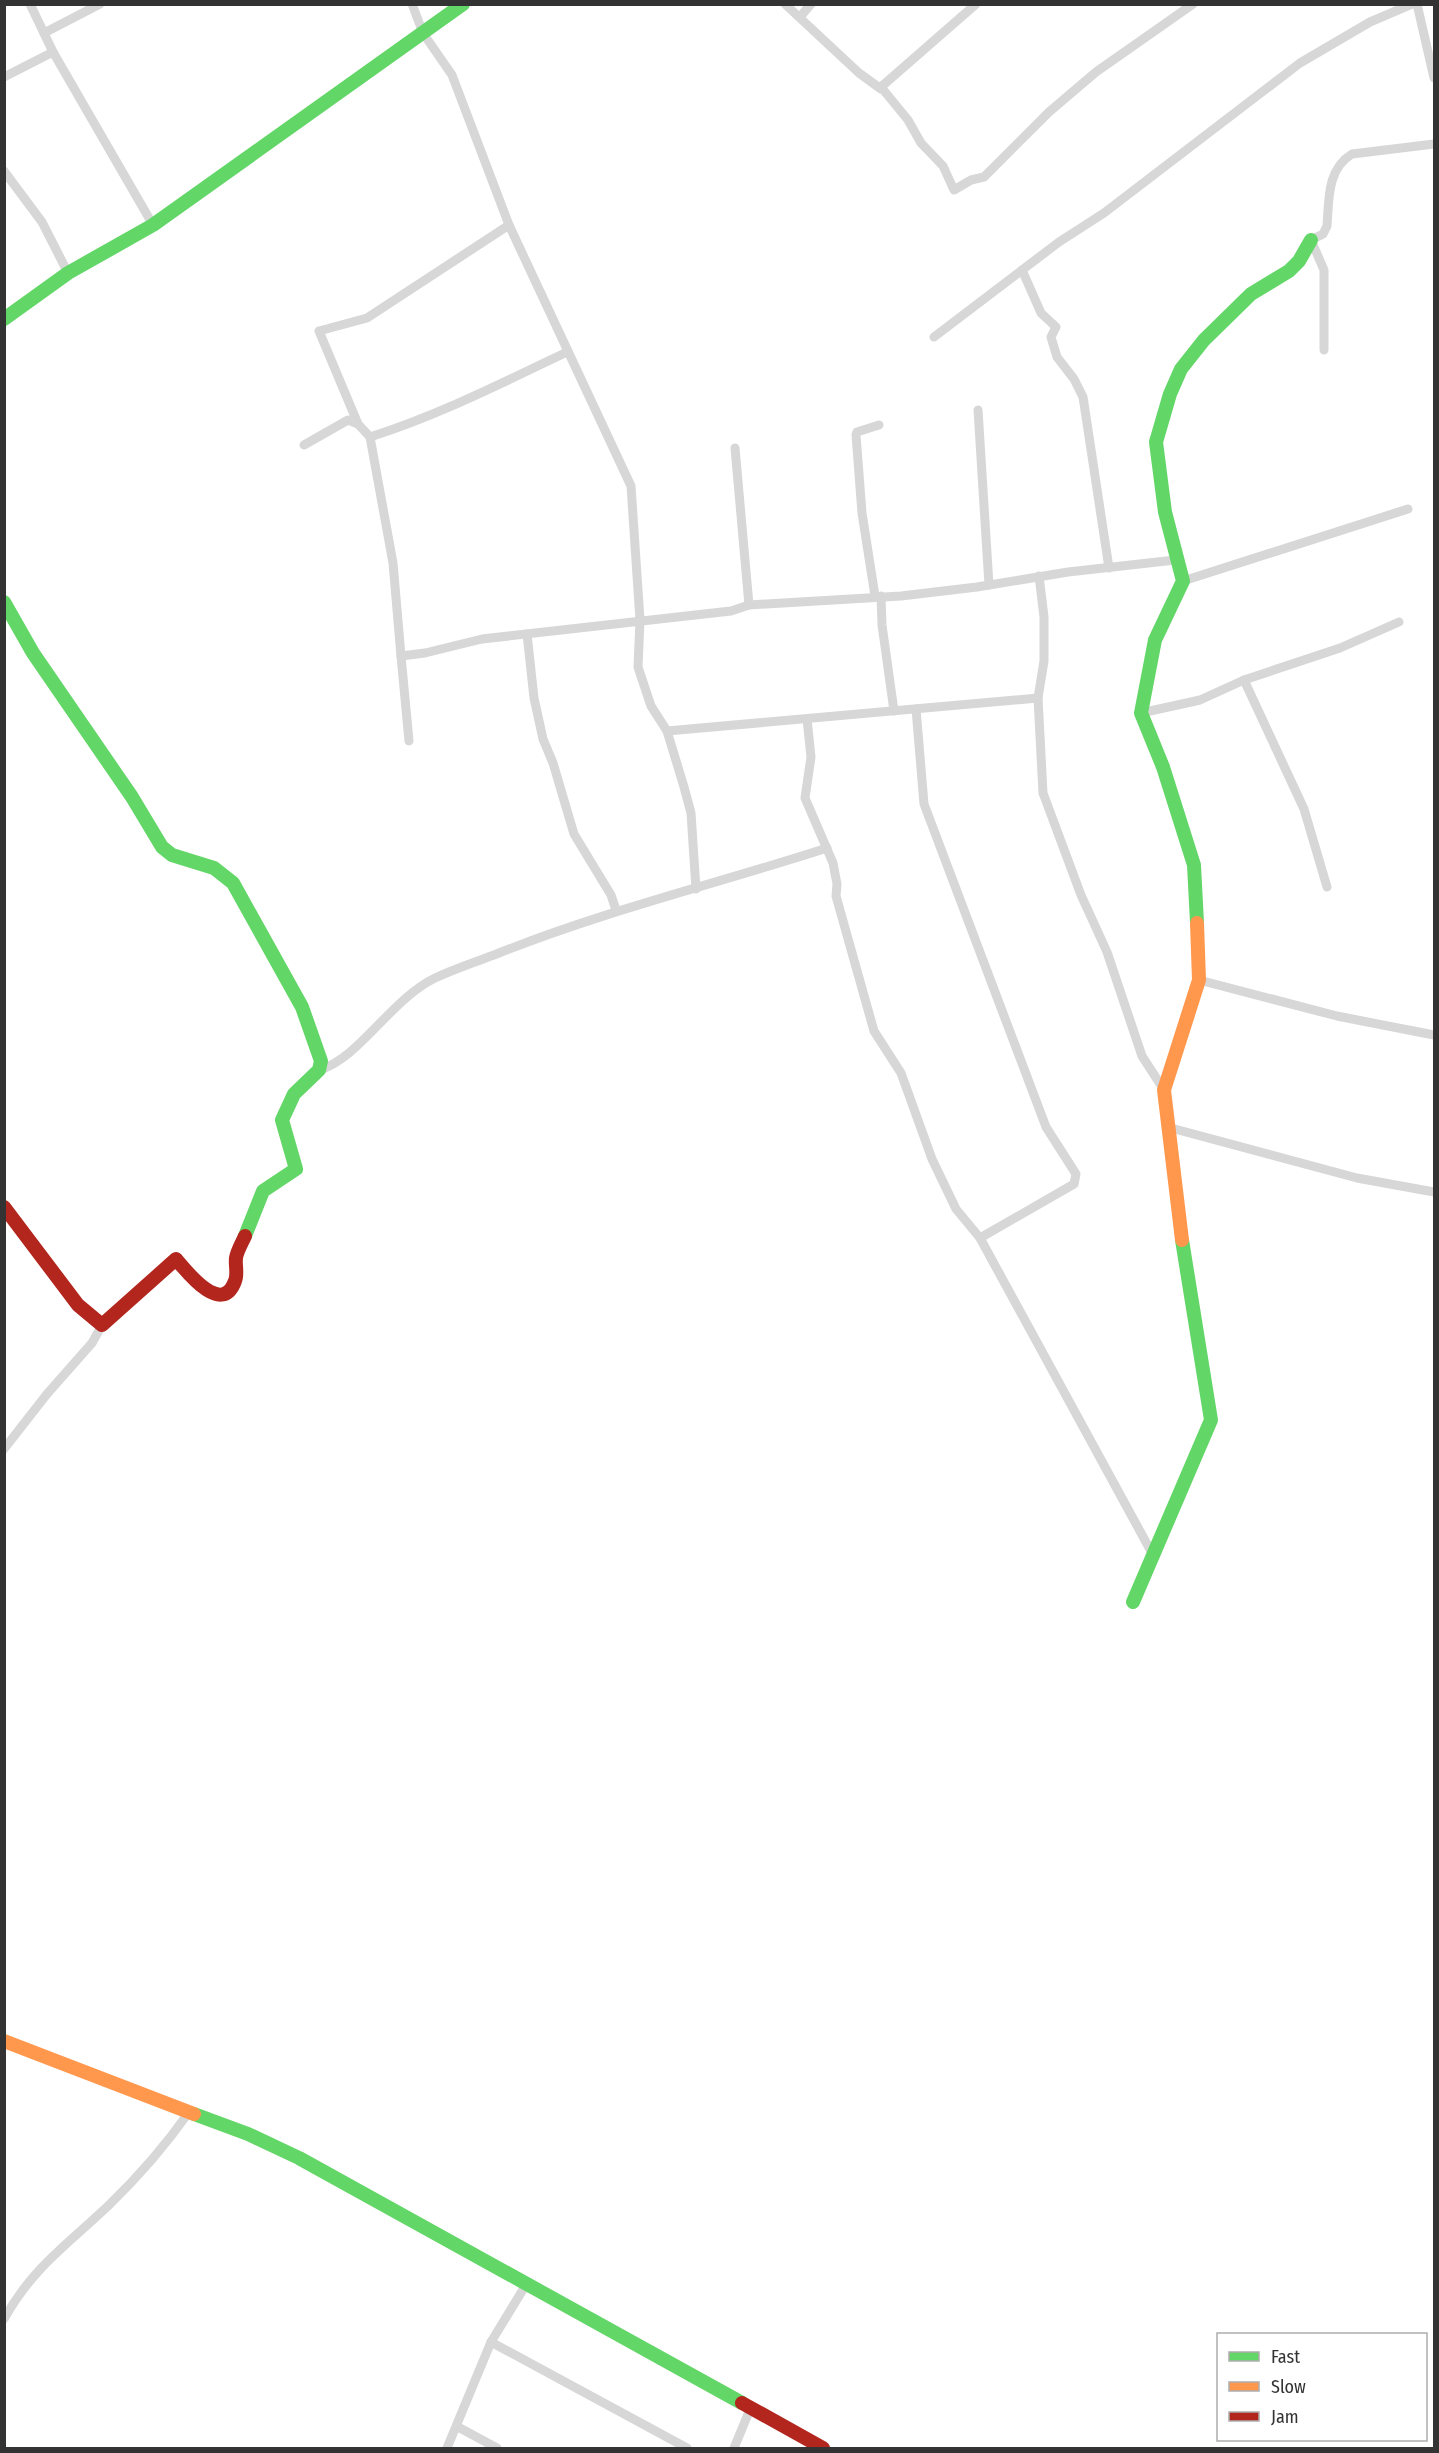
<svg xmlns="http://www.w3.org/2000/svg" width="1439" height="2453" viewBox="0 0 1439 2453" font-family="'Fira Sans Condensed',sans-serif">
	<rect width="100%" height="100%" fill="#fff"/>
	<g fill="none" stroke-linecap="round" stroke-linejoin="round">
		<!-- street -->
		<g stroke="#d7d7d7" stroke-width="9">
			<path d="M 30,4 L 53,52 L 153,225"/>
			<path d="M 412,4 L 423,33 L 452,75 L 509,225 L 631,486 L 640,620 L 638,667 L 651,706 L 667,731 L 684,787 L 691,813 L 696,889"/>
			<path d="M 785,4 L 859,73 L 881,89 L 881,87 L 908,120 L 921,143 L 943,166 L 954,190 L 971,180 L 984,177 L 1049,112 L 1096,72 L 1193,4"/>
			<path d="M 1417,4 L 1434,78"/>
			<path d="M 800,17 L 811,4"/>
			<path d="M 44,33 L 100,4"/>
			<path d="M 4,77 L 53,52"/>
			<path d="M 881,87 L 976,4"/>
			<path d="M 4,171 L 42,222 L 68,273"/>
			<path d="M 1022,270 L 1041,313 L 1056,327 L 1051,337 L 1057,357 L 1074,379 L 1083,397 L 1109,568"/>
			<path d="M 934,337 L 1059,242 L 1104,213 L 1300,63 L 1370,22 L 1412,4"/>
			<path d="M 1324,350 L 1324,270 L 1311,240 L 1323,234 L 1327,226 C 1329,199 1327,169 1352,154 L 1434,144"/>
			<path d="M 978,410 L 989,585"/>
			<path d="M 358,424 L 319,331 L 367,318 L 509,225"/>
			<path d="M 370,437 L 393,563 L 401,656"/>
			<path d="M 304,445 L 348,420 L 358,424 L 370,437 C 439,415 502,383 567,352"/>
			<path d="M 735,448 L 749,605"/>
			<path d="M 1039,576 L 1044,617 L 1044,661 L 1038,698 L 1043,793 L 1081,895 L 1107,952 L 1142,1056 L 1164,1090"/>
			<path d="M 1183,581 L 1408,509"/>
			<path d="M 875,596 L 862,513 L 856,435 L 857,432 L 879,425"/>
			<path d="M 881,596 L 882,625 L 894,711"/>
			<path d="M 527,634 L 534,698 L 543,739 L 553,763 L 574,834 L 611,895 L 616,910"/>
			<path d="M 1244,680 L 1304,809 L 1327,887"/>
			<path d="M 916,709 L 924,804 L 1046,1127 L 1076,1174 L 1074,1184 L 980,1238"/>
			<path d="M 1141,713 L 1200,700 L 1244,680 L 1340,648 L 1399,622"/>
			<path d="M 807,719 L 811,757 L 805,798 L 833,863 L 837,884 L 836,896 L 874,1031 L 901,1073 L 932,1159 L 956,1209 L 980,1238 L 1153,1555"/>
			<path d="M 667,731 L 1038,698"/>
			<path d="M 409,741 L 401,656 L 425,653 L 482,639 L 731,611 L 749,605 L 901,596 L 977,587 L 1068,572 L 1175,560"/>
			<path d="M 1199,980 L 1337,1016 L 1434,1035"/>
			<path d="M 319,1070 C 360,1058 390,1000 435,978 C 454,969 475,962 494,955 C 603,911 716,884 827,848"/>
			<path d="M 1171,1128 L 1357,1178 L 1434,1192"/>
			<path d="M 4,1449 L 47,1394 L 92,1343 L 102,1325"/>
			<path d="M 4,2319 C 33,2267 67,2245 109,2205 C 139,2176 165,2146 189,2112"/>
			<path d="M 491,2342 L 687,2448"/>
			<path d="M 458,2427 L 497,2448"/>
			<path d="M 447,2448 L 491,2342 L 527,2283"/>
			<path d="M 734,2448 L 751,2407"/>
		</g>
		<!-- fast -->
		<g stroke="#63d668" stroke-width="14">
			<path d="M 4,319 L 68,273 L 153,225 L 463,4"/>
			<path d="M 4,602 L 33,653 L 132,797 L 162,847 L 172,855 L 214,868 L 233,883 L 302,1007 L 321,1061 L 319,1070 L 294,1094 L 282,1120 L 296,1169 L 263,1191 L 245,1236"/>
			<path d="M 1197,923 L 1194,865 L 1163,767 L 1141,713 L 1155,640 L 1183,581 L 1165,512 L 1156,442 L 1170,394 L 1181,369 L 1204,340 L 1251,294 L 1289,271 L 1299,261 L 1311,240"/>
			<path d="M 1133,1602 L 1211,1420 L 1182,1240"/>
			<path d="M 194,2114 L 248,2134 L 299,2158 L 742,2403"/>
		</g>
		<!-- slow -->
		<g stroke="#ff974d" stroke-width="14">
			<path d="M 1182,1240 L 1164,1090 L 1199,980 L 1197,923"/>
			<path d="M 4,2041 L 194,2114"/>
		</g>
		<!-- jam -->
		<g stroke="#b3261e" stroke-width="14">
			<path d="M 4,1207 L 78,1305 L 102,1325 L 176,1259 C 187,1272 222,1317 235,1281 C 238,1274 235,1265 236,1258 C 237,1251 242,1243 245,1236"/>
			<path d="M 742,2403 L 823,2448"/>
		</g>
	</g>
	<!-- border -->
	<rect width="1439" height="2453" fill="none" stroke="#333333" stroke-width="12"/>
	<!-- legend -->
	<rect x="1217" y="2333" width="210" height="108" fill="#ffffff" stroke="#adadad" stroke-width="1.5"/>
	<rect x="1229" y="2352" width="30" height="9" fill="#63d668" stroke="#adadad" stroke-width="1.5"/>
	<text x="1271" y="2363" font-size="18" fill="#333333">Fast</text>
	<rect x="1229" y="2382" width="30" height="9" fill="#ff974d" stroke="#adadad" stroke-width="1.5"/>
	<text x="1271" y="2393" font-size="18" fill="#333333">Slow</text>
	<rect x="1229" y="2412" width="30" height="9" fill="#b3261e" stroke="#adadad" stroke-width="1.5"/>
	<text x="1271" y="2423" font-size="18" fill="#333333">Jam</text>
</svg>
